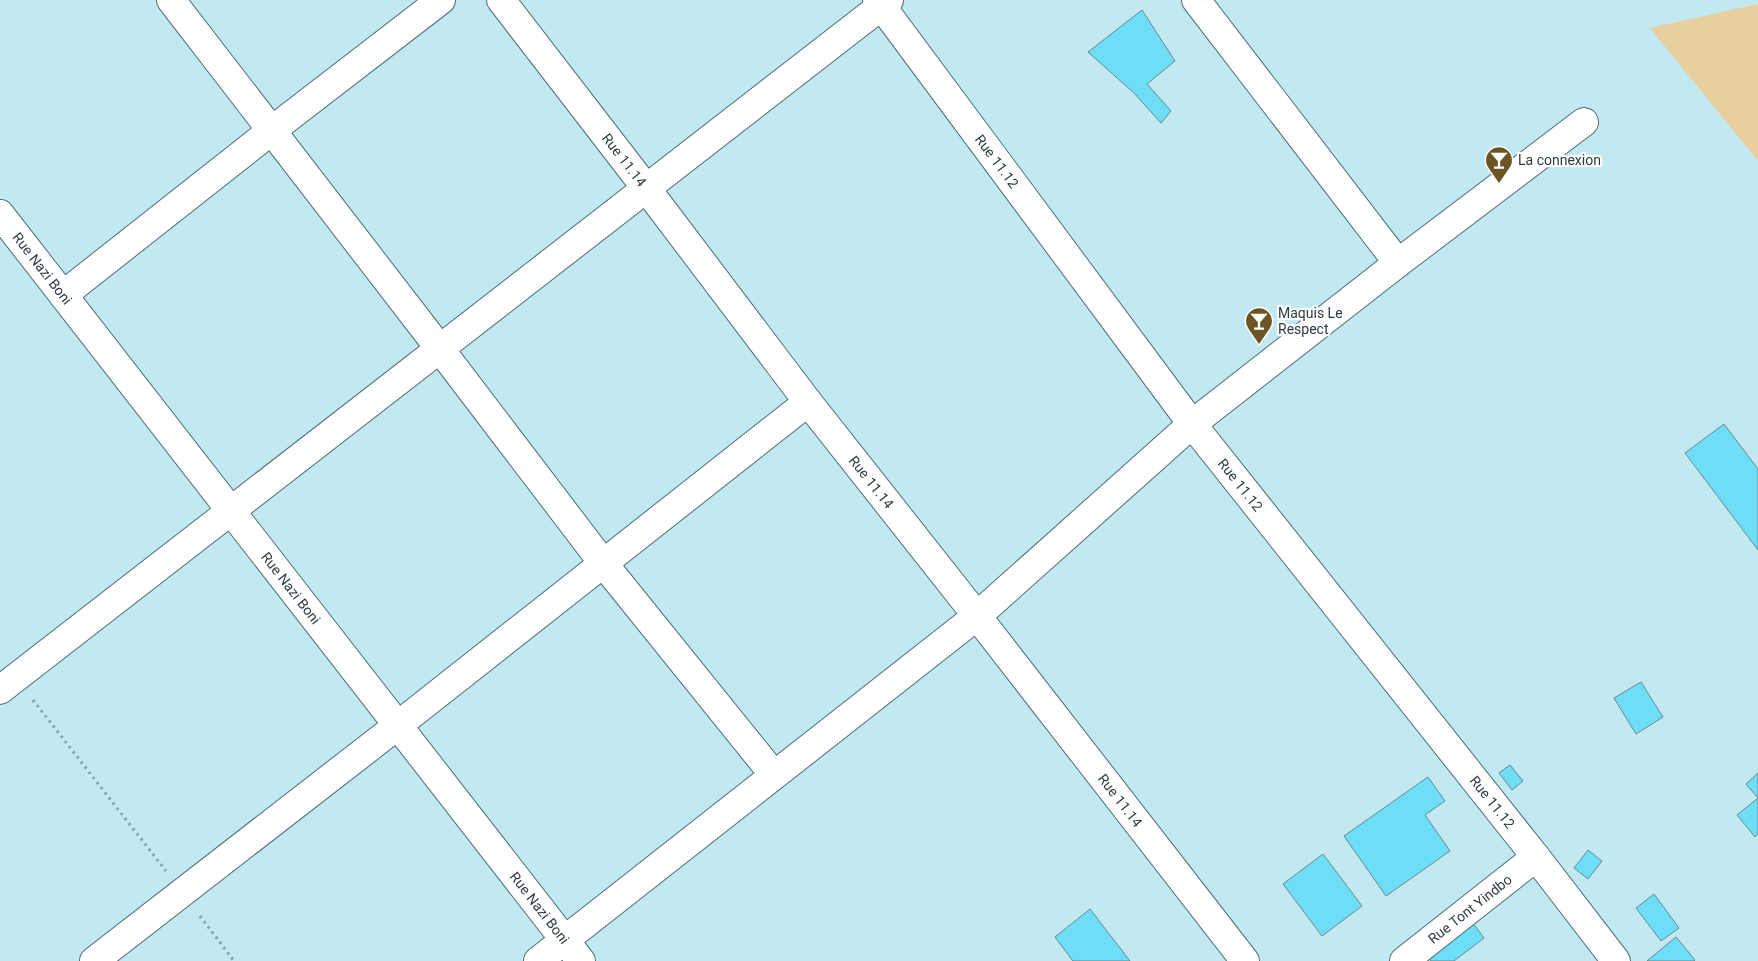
<svg xmlns="http://www.w3.org/2000/svg" width="1758" height="961" viewBox="0 0 1758 961" font-family="Roboto,sans-serif">
	<rect width="100%" height="100%" fill="#c2e9f2"/>
	<!-- green -->
	<path fill="#e7cf9e" d="M 1758,4 L 1758,161 L 1650,28 Z"/>
	<!-- building -->
	<g fill="#6edef7" stroke="#658992">
		<path d="M 1142,10 L 1175,61 L 1147,84 L 1171,111 L 1161,123 L 1134,93 L 1088,52 Z"/>
		<path d="M 1724,424 L 1758,469 L 1758,550 L 1685,453 Z"/>
		<path d="M 1641,682 L 1663,717 L 1636,734 L 1614,698 Z"/>
		<path d="M 1510,765 L 1523,781 L 1512,790 L 1499,773 Z"/>
		<path d="M 1758,773 L 1758,834 L 1755,837 L 1737,815 L 1758,798 L 1746,784 Z"/>
		<path d="M 1428,777 L 1445,801 L 1425,815 L 1450,851 L 1386,896 L 1344,836 Z"/>
		<path d="M 1588,850 L 1602,861 L 1588,879 L 1574,868 Z"/>
		<path d="M 1323,854 L 1362,906 L 1322,936 L 1283,884 Z"/>
		<path d="M 1654,894 L 1679,928 L 1661,941 L 1636,908 Z"/>
		<path d="M 1090,909 L 1130,961 L 1073,961 L 1055,937 Z"/>
		<path d="M 1472,922 L 1484,938 L 1454,961 L 1431,961 L 1427,956 Z"/>
		<path d="M 1676,937 L 1695,960 L 1694,961 L 1647,961 Z"/>
	</g>
	<g fill="none" stroke-linecap="round" stroke-linejoin="round">
		<!-- street casing -->
		<g stroke="#4b6e76" stroke-width="30">
			<g id="street">
				<path d="M 171,0 L 440,349 L 603,563 L 774,775"/>
				<path id="s1" d="M 501,0 L 646,188 L 808,402 L 977,616 L 1245,961"/>
				<path id="s2" d="M 877,0 L 1192,424 L 1536,857 L 1616,961"/>
				<path d="M 1196,0 L 1398,263"/>
				<path id="s3" d="M 0,214 L 581,961"/>
				<path d="M 63,295 L 271,131 L 441,0"/>
				<path d="M 0,690 L 889,0"/>
				<path d="M 94,961 L 397,726 L 808,402"/>
				<path d="M 538,961 L 977,616 L 1192,424 L 1398,263 L 1584,122"/>
				<path id="s4" d="M 1404,961 L 1536,857"/>
			</g>
		</g>
		<!-- path -->
		<g stroke="#87a4ab" stroke-width="3" stroke-dasharray="2.5 4" stroke-linecap="butt">
			<path d="M 33,700 L 166,871"/>
			<path d="M 200,916 L 234,961"/>
		</g>
		<!-- street -->
		<use href="#street" stroke="#fff" stroke-width="28"/>
	</g>
	<!-- icons -->
	<defs>
		<g id="bar-pin" transform="scale(1.4375)"><path d="M0 17L-7.5 6A9.5 9.5 0 1 1 7.5 6Z" fill="#6c5525" stroke="#fff"/><path d="M-6-5H6L.8 .8V4.5H3.5V6h-7V4.5H-.8V.8Z" fill="#fff"/></g>
	</defs>
	<g fill-rule="evenodd">
		<use href="#bar-pin" x="1499" y="160"/>
		<use href="#bar-pin" x="1259" y="321"/>
	</g>
	<g text-anchor="middle" stroke-width="4.5" stroke-linejoin="round" paint-order="stroke">
		<!-- street labels -->
		<g font-size="14" fill="#2d3c40" stroke="#fff">
			<text dy="5" stroke="none"><textPath href="#s1" startOffset="202">Rue 11.14</textPath></text>
			<text dy="5" stroke="none"><textPath href="#s2" startOffset="201">Rue 11.12</textPath></text>
			<text dy="5" stroke="none"><textPath href="#s3" startOffset="69">Rue Nazi Boni</textPath></text>
			<text dy="5" stroke="none"><textPath href="#s1" startOffset="608">Rue 11.14</textPath></text>
			<text dy="5" stroke="none"><textPath href="#s2" startOffset="606">Rue 11.12</textPath></text>
			<text dy="5" stroke="none"><textPath href="#s3" startOffset="474">Rue Nazi Boni</textPath></text>
			<text dy="5" stroke="none"><textPath href="#s1" startOffset="1012">Rue 11.14</textPath></text>
			<text dy="5" stroke="none"><textPath href="#s2" startOffset="1011">Rue 11.12</textPath></text>
			<text dy="5" stroke="none"><textPath href="#s3" startOffset="879">Rue Nazi Boni</textPath></text>
			<text dy="5" stroke="none"><textPath href="#s4" startOffset="84">Rue Tont Yindbo</textPath></text>
		</g>
		<!-- poi labels -->
		<g font-size="14" fill="#2d3c40" stroke="#fff" text-anchor="start">
			<text x="1518" y="165">La connexion</text>
			<text x="1278" y="318">Maquis Le<tspan x="1278" dy="16">Respect</tspan></text>
		</g>
	</g>
</svg>
